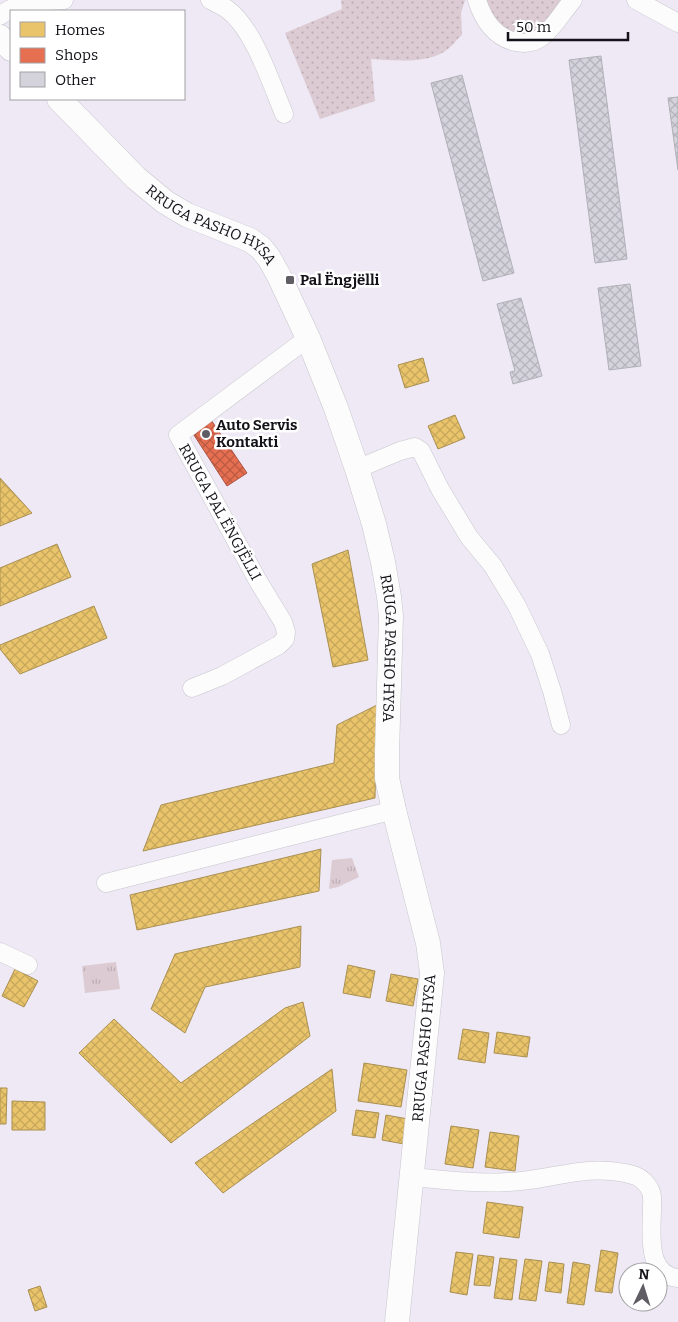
<svg xmlns="http://www.w3.org/2000/svg" width="678" height="1322" viewBox="0 0 678 1322" font-family="Bitter,serif">
	<defs>
		<pattern id="grass-dots" width="8" height="8" patternUnits="userSpaceOnUse" patternTransform="scale(1.25)"><rect width="8" height="8" fill="#dccbd2"/><path d="M2 2h.1M6 6h.1" fill="none" stroke="#bcadb4" stroke-width="1.8" stroke-linecap="round"/></pattern>
		<pattern id="park-tufts" width="24" height="20" patternUnits="userSpaceOnUse" patternTransform="scale(1.25)"><rect width="24" height="20" fill="#dccbd2"/><path d="M3 7l-1-3M5 7V3M7 7l1-3M15 17l-1-3M17 17v-4M19 17l1-3" fill="none" stroke="#bcadb4"/></pattern>
		<pattern id="homes-cross-hatch" width="8" height="8" patternUnits="userSpaceOnUse" patternTransform="scale(1.25)"><rect width="8" height="8" fill="#e9c46a"/><path d="M0 0l8 8M0 8l8-8" fill="none" stroke="#c7a75b"/></pattern>
		<pattern id="shops-cross-hatch" width="8" height="8" patternUnits="userSpaceOnUse" patternTransform="scale(1.25)"><rect width="8" height="8" fill="#e76f51"/><path d="M0 0l8 8M0 8l8-8" fill="none" stroke="#ba5a42"/></pattern>
		<pattern id="building-cross-hatch" width="8" height="8" patternUnits="userSpaceOnUse" patternTransform="scale(1.25)"><rect width="8" height="8" fill="#d4d2db"/><path d="M0 0l8 8M0 8l8-8" fill="none" stroke="#b5b3bb"/></pattern>
	</defs>
	<rect width="100%" height="100%" fill="#eee9f4"/>
	<!-- grass -->
	<g fill="url(#grass-dots)">
		<path d="M 341,0 L 465,0 L 461,13 L 462,35 C 457,39 453,45 448,49 C 428,65 395,60 371,59 L 375,101 L 320,119 L 285,33 L 342,9 Z"/>
		<path d="M 477,0 L 573,0 L 553,24 L 517,43 Z"/>
	</g>
	<!-- park -->
	<g fill="url(#park-tufts)">
		<path d="M 352,858 L 359,877 L 338,887 L 329,889 L 332,860 Z"/>
		<path d="M 116,962 L 120,989 L 85,993 L 82,966 Z"/>
	</g>
	<!-- homes -->
	<g fill="url(#homes-cross-hatch)" stroke="#a98f51">
		<path d="M 423,358 L 429,381 L 405,388 L 398,365 Z"/>
		<path d="M 455,415 L 465,438 L 438,449 L 428,426 Z"/>
		<path d="M 0,478 L 32,513 L 0,526 Z"/>
		<path d="M 57,544 L 71,577 L 0,606 L 0,568 Z"/>
		<path d="M 348,550 L 368,660 L 333,667 L 312,564 Z"/>
		<path d="M 94,606 L 107,638 L 20,674 L 0,649 L 0,645 Z"/>
		<path d="M 377,705 L 375,798 L 143,851 L 161,805 L 334,763 L 337,725 Z"/>
		<path d="M 321,849 L 319,891 L 137,930 L 130,895 Z"/>
		<path d="M 301,926 L 300,967 L 205,987 L 185,1033 L 151,1009 L 175,954 Z"/>
		<path d="M 348,965 L 375,971 L 370,998 L 343,993 Z"/>
		<path d="M 15,969 L 38,981 L 24,1007 L 2,996 Z"/>
		<path d="M 391,974 L 418,979 L 413,1006 L 386,1001 Z"/>
		<path d="M 303,1002 L 310,1036 L 171,1143 L 79,1053 L 114,1019 L 181,1083 L 285,1008 Z"/>
		<path d="M 463,1029 L 489,1033 L 485,1063 L 458,1059 Z"/>
		<path d="M 497,1032 L 530,1037 L 527,1057 L 494,1053 Z"/>
		<path d="M 364,1063 L 407,1070 L 401,1107 L 358,1101 Z"/>
		<path d="M 332,1069 L 336,1111 L 223,1193 L 195,1163 Z"/>
		<path d="M 0,1088 L 7,1088 L 6,1124 L 0,1124 Z"/>
		<path d="M 12,1101 L 45,1102 L 45,1130 L 12,1130 Z"/>
		<path d="M 356,1110 L 379,1113 L 375,1138 L 352,1135 Z"/>
		<path d="M 386,1115 L 408,1119 L 404,1144 L 382,1140 Z"/>
		<path d="M 451,1126 L 479,1130 L 473,1168 L 445,1164 Z"/>
		<path d="M 490,1132 L 519,1136 L 515,1171 L 485,1167 Z"/>
		<path d="M 487,1202 L 523,1207 L 519,1238 L 483,1233 Z"/>
		<path d="M 601,1250 L 618,1253 L 612,1293 L 595,1291 Z"/>
		<path d="M 456,1252 L 473,1254 L 467,1295 L 450,1292 Z"/>
		<path d="M 478,1255 L 494,1257 L 490,1286 L 474,1285 Z"/>
		<path d="M 500,1258 L 517,1260 L 512,1300 L 494,1298 Z"/>
		<path d="M 525,1259 L 542,1261 L 536,1301 L 519,1299 Z"/>
		<path d="M 549,1262 L 564,1264 L 561,1293 L 545,1291 Z"/>
		<path d="M 573,1262 L 590,1265 L 584,1305 L 567,1303 Z"/>
		<path d="M 40,1286 L 47,1307 L 35,1311 L 28,1290 Z"/>
	</g>
	<!-- shops -->
	<path fill="url(#shops-cross-hatch)" stroke="#a85340" d="M 211,420 L 247,473 L 227,486 L 192,432 Z"/>
	<!-- building -->
	<g fill="url(#building-cross-hatch)" stroke="#b1b0b8">
		<path d="M 601,56 L 627,259 L 595,263 L 569,60 Z"/>
		<path d="M 462,75 L 514,273 L 483,281 L 431,83 Z"/>
		<path d="M 678,97 L 678,170 L 668,98 Z"/>
		<path d="M 630,284 L 641,366 L 609,370 L 598,288 Z"/>
		<path d="M 521,298 L 542,376 L 513,384 L 510,372 L 515,371 L 497,304 Z"/>
	</g>
	<g fill="none" stroke-linecap="round" stroke-linejoin="round">
		<!-- minor casing -->
		<g stroke="#c8c6cd" stroke-width="19">
			<g id="minor">
				<path d="M 210,0 C 216,3 222,6 227,9 C 254,29 271,83 284,114"/>
				<path d="M 477,0 C 480,10 485,20 491,27 C 504,42 527,49 543,36 C 555,26 563,11 573,0"/>
				<path d="M 636,0 L 678,23"/>
				<path d="M 0,16 C 16,1 43,2 64,0"/>
				<path d="M 357,469 L 400,451 L 415,447 L 421,451 L 440,489 L 469,537 L 493,566 L 517,606 L 540,654 L 552,691 L 561,725"/>
				<path d="M 192,688 L 222,676 L 279,645 L 285,639 L 286,632 L 283,622 L 258,581 L 178,435 L 308,338"/>
				<path d="M 106,883 L 394,810"/>
				<path d="M 0,952 L 28,965"/>
				<path d="M 412,1177 C 444,1180 476,1184 508,1182 C 548,1181 584,1164 625,1173 C 629,1174 633,1175 636,1176 C 643,1179 649,1186 651,1192 C 653,1197 652,1203 652,1208 C 652,1231 645,1275 678,1278"/>
			</g>
		</g>
		<!-- secondary casing -->
		<g stroke="#c8c6cd" stroke-width="25">
			<g id="secondary">
				<path d="M 0,37 L 11,49"/>
				<path id="s1" d="M 59,99 L 136,178 L 165,202 L 187,215 L 250,240 L 261,248 L 269,258 L 279,276 L 308,338 L 336,408 L 357,469 L 374,524 L 383,562 L 389,597 L 391,616 L 387,753 L 387,778 L 394,810 L 428,943 L 432,973 L 397,1322"/>
			</g>
		</g>
		<!-- minor -->
		<use href="#minor" stroke="#fcfcfd" stroke-width="18"/>
		<!-- secondary -->
		<use href="#secondary" stroke="#fcfcfd" stroke-width="24"/>
	</g>
	<!-- markers -->
	<g fill="#605d65" stroke="#fff" stroke-width="2">
		<rect x="285" y="275" width="10" height="10" rx="2.5"/>
		<circle cx="206" cy="434" r="5"/>
	</g>
	<g text-anchor="middle" stroke-width="5" stroke-linejoin="round" paint-order="stroke">
		<!-- street labels -->
		<g font-size="15" fill="#141218" stroke="#fff">
			<text dy="5" stroke="none"><textPath href="#s1" startOffset="200">RRUGA PASHO HYSA</textPath></text>
			<text transform="translate(220 512) rotate(61)" y="5">RRUGA PAL ËNGJËLLI</text>
			<text dy="5" stroke="none"><textPath href="#s1" startOffset="680">RRUGA PASHO HYSA</textPath></text>
			<text transform="translate(424 1048) rotate(-85)" y="5">RRUGA PASHO HYSA</text>
		</g>
		<!-- poi labels -->
		<g font-size="15" font-weight="bold" fill="#141218" stroke="#fff" text-anchor="start">
			<text x="300" y="285">Pal Ëngjëlli</text>
			<text x="216" y="430">Auto Servis<tspan x="216" dy="17">Kontakti</tspan></text>
		</g>
	</g>
	<!-- legend -->
	<rect x="10" y="10" width="175" height="90" fill="#ffffff" stroke="#a1a0a3"/>
	<rect x="20" y="22" width="25" height="15" fill="#e9c46a" stroke="#a1a0a3"/>
	<text x="55" y="35" font-size="15" fill="#141218">Homes</text>
	<rect x="20" y="48" width="25" height="15" fill="#e76f51" stroke="#a1a0a3"/>
	<text x="55" y="60" font-size="15" fill="#141218">Shops</text>
	<rect x="20" y="72" width="25" height="15" fill="#d4d2db" stroke="#a1a0a3"/>
	<text x="55" y="85" font-size="15" fill="#141218">Other</text>
	<!-- north arrow -->
	<g transform="translate(643 1287) rotate(4)"><circle r="24" fill="#ffffff" stroke="#a1a0a3"/>
	<path d="M0-4L9 19L0 12L-9 19Z" fill="#605d65"/>
	<text y="-8" font-size="14" font-weight="bold" text-anchor="middle" fill="#141218">N</text>
	</g>
	<!-- scale -->
	<path d="M508 32v8h120v-8" fill="none" stroke="#141218" stroke-width="2.5"/>
	<text x="516" y="32" font-size="15" fill="#141218" stroke="#ffffff" stroke-width="4" paint-order="stroke">50 m</text>
</svg>
